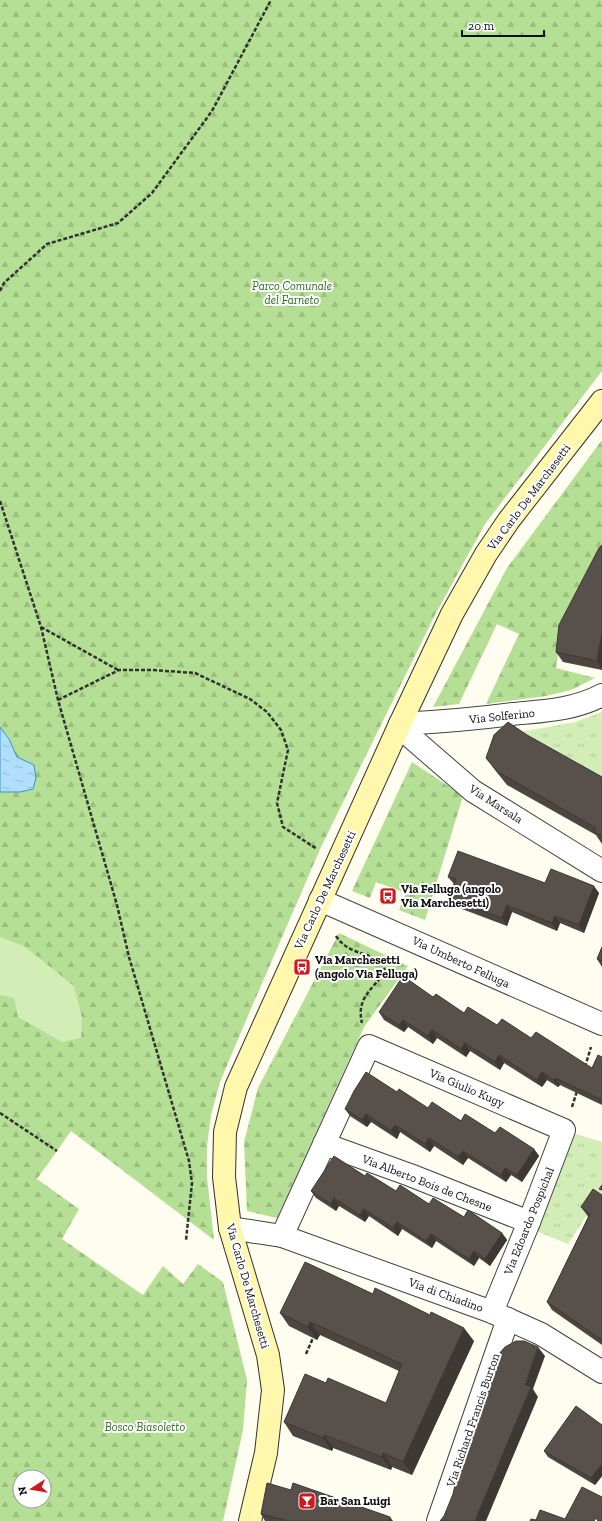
<svg xmlns="http://www.w3.org/2000/svg" width="602" height="1521" viewBox="0 0 602 1521" font-family="'Zilla Slab',serif">
	<defs>
		<pattern id="grass-tufts" width="24" height="20" patternUnits="userSpaceOnUse"><rect width="24" height="20" fill="#d2edb6"/><path d="M3 7l-1-3M5 7V3M7 7l1-3M15 17l-1-3M17 17v-4M19 17l1-3" fill="none" stroke="#b3ca9b"/></pattern>
		<pattern id="forest-firs" width="22" height="20" patternUnits="userSpaceOnUse"><rect width="22" height="20" fill="#b5df94"/><path d="M5 1l3.5 6h-7zM16 11l3.5 6h-7z" fill="#9abe7e"/></pattern>
		<pattern id="water-ripples" width="26" height="14" patternUnits="userSpaceOnUse"><rect width="26" height="14" fill="#b0defb"/><path d="M2 4q2-2 4 0t4 0M15 11q2-2 4 0t4 0" fill="none" stroke="#96bdd6"/></pattern>
	</defs>
	<rect width="100%" height="100%" fill="#fffcf0"/>
	<!-- grass -->
	<g fill="url(#grass-tufts)">
		<path d="M 602,712 L 602,781 L 521,732 L 575,722 Z"/>
		<path d="M 573,1133 L 602,1142 L 602,1192 L 568,1244 L 536,1231 Z"/>
	</g>
	<!-- forest -->
	<g fill="url(#forest-firs)" fill-rule="evenodd">
		<path d="M 0,0 L 602,0 L 602,371 L 485,524 L 435,615 L 321,847 L 244,1025 L 220,1082 L 211,1115 L 207,1146 L 207,1177 L 214,1240 L 71,1131 L 37,1179 L 79,1209 L 62,1239 L 143,1295 L 163,1266 L 183,1284 L 198,1264 L 223,1282 L 247,1380 L 243,1430 L 223,1521 L 0,1521 ZM 20,1477 L 44,1477 L 44,1501 L 20,1501 Z"/>
		<path d="M 602,440 L 602,554 L 563,619 L 556,668 L 595,678 L 571,690 L 546,696 L 486,704 L 519,634 L 497,624 L 459,704 L 433,707 L 507,568 Z"/>
		<path d="M 412,762 L 463,796 L 425,920 L 399,910 L 406,893 L 376,882 L 370,898 L 352,891 Z"/>
		<path d="M 339,933 L 408,966 L 364,1027 L 277,1218 L 247,1211 L 244,1142 L 258,1088 Z"/>
	</g>
	<!-- park -->
	<path fill="#d2edb6" d="M 0,937 L 24,946 L 74,986 L 82,1018 L 81,1038 L 62,1042 L 18,1017 L 14,998 L 0,995 Z"/>
	<!-- water -->
	<path fill="url(#water-ripples)" stroke="#3293d8" d="M 0,727 L 9,739 L 17,757 L 34,765 L 36,778 L 33,789 L 20,792 L 0,792 Z"/>
	<g fill="none" stroke-linecap="round" stroke-linejoin="round">
		<!-- street casing -->
		<g stroke="#424242" stroke-width="24">
			<g id="street">
				<path d="M 400,724 L 406,733 L 473,791 L 602,871"/>
				<path d="M 400,724 C 437,722 475,719 513,714 C 543,711 574,710 602,695"/>
				<path d="M 320,900 L 602,1024"/>
				<path d="M 324,1144 L 410,1175 L 529,1222"/>
				<path d="M 230,1228 L 282,1236 L 492,1312 L 541,1334 L 602,1372"/>
				<path d="M 282,1236 L 369,1046 L 564,1130 L 529,1222 L 492,1312"/>
				<path d="M 438,1521 L 508,1319"/>
			</g>
		</g>
		<!-- secondary casing -->
		<g stroke="#313131" stroke-width="24">
			<path id="secondary" d="M 250,1521 L 266,1453 L 273,1390 L 268,1355 L 230,1228 L 224,1177 L 225,1132 L 236,1087 L 400,724 L 452,614 L 486,554 L 509,520 L 602,401"/>
		</g>
		<!-- path -->
		<g stroke="#313131" stroke-width="2.5" stroke-dasharray="4 2" stroke-linecap="butt">
			<path d="M 0,291 L 4,283 L 47,244 L 118,223 L 152,193 L 212,111 L 271,0"/>
			<path d="M 0,501 L 41,627 L 58,700 L 117,905 L 129,957 L 189,1161 L 192,1183 L 186,1240"/>
			<path d="M 41,627 L 118,670"/>
			<path d="M 58,700 L 119,670 L 152,670 L 195,673 L 250,699 L 267,712 L 281,730 L 288,750 L 277,803 L 283,827 L 317,849"/>
			<path d="M 336,936 C 349,955 366,951 383,963 L 385,972 C 372,990 356,998 362,1023"/>
			<path d="M 585,1067 L 591,1047"/>
			<path d="M 572,1107 L 577,1091"/>
			<path d="M 0,1113 L 57,1151"/>
			<path d="M 306,1354 L 313,1338"/>
		</g>
		<!-- street -->
		<use href="#street" stroke="#fff" stroke-width="22"/>
		<!-- secondary -->
		<use href="#secondary" stroke="#fff7ab" stroke-width="22"/>
	</g>
	<!-- wall -->
	<g fill="#4c4540">
		<path d="M 602,545 L 602,670 L 563,662 L 556,652 Z"/>
		<path d="M 527,735 L 602,777 L 602,844 L 596,835 L 507,785 L 495,770 L 486,758 Z"/>
		<path d="M 448,877 L 545,883 L 599,893 L 584,933 L 560,923 L 557,931 L 512,912 L 507,926 L 454,906 L 448,899 L 454,884 Z"/>
		<path d="M 602,947 L 602,967 L 597,959 Z"/>
		<path d="M 433,997 L 464,1013 L 531,1038 L 592,1068 L 602,1057 L 602,1105 L 560,1085 L 558,1087 L 547,1080 L 542,1087 L 504,1063 L 500,1070 L 470,1051 L 466,1057 L 437,1038 L 433,1044 L 408,1027 L 404,1032 L 384,1020 L 379,1012 Z"/>
		<path d="M 397,1092 L 428,1108 L 495,1133 L 534,1149 L 539,1156 L 522,1182 L 511,1175 L 506,1182 L 468,1158 L 463,1165 L 434,1146 L 430,1152 L 400,1132 L 397,1139 L 371,1122 L 367,1127 L 350,1116 L 345,1109 Z"/>
		<path d="M 365,1176 L 396,1191 L 464,1217 L 502,1233 L 507,1240 L 490,1266 L 479,1258 L 474,1266 L 436,1241 L 432,1248 L 402,1229 L 398,1236 L 369,1216 L 365,1222 L 339,1206 L 336,1211 L 316,1198 L 311,1191 Z"/>
		<path d="M 602,1195 L 602,1345 L 552,1310 L 547,1302 L 588,1217 L 587,1215 L 581,1207 Z"/>
		<path d="M 280,1313 L 474,1341 L 412,1475 L 392,1467 L 391,1470 L 333,1448 L 332,1451 L 293,1436 L 284,1422 L 326,1383 L 386,1403 L 399,1371 L 320,1335 L 317,1340 L 289,1326 Z"/>
		<path d="M 602,1425 L 602,1476 L 595,1485 L 548,1457 L 544,1451 Z"/>
		<path d="M 261,1514 L 393,1521 L 265,1521 Z"/>
	</g>
	<!-- shaded-wall -->
	<g fill="#3e3834">
		<path d="M 602,633 L 602,668 L 597,661 Z"/>
		<path d="M 594,886 L 599,893 L 584,933 L 579,925 Z"/>
		<path d="M 507,905 L 512,912 L 507,926 L 502,918 Z"/>
		<path d="M 555,916 L 560,923 L 557,931 L 552,923 Z"/>
		<path d="M 403,1020 L 408,1027 L 404,1032 L 399,1025 Z"/>
		<path d="M 432,1030 L 437,1038 L 433,1044 L 428,1036 Z"/>
		<path d="M 465,1043 L 470,1051 L 466,1057 L 461,1049 Z"/>
		<path d="M 499,1055 L 504,1063 L 500,1070 L 495,1062 Z"/>
		<path d="M 542,1072 L 547,1080 L 542,1087 L 537,1080 Z"/>
		<path d="M 555,1078 L 560,1085 L 558,1087 L 553,1080 Z"/>
		<path d="M 366,1114 L 371,1122 L 367,1127 L 362,1120 Z"/>
		<path d="M 395,1125 L 400,1132 L 397,1139 L 391,1131 Z"/>
		<path d="M 429,1138 L 434,1146 L 430,1152 L 425,1144 Z"/>
		<path d="M 534,1149 L 539,1156 L 522,1182 L 517,1175 Z"/>
		<path d="M 463,1151 L 468,1158 L 463,1165 L 458,1157 Z"/>
		<path d="M 505,1168 L 511,1175 L 506,1182 L 501,1175 Z"/>
		<path d="M 334,1198 L 339,1206 L 336,1211 L 331,1204 Z"/>
		<path d="M 364,1209 L 369,1216 L 365,1222 L 360,1215 Z"/>
		<path d="M 397,1222 L 402,1229 L 398,1236 L 393,1228 Z"/>
		<path d="M 502,1233 L 507,1240 L 490,1266 L 485,1259 Z"/>
		<path d="M 431,1234 L 436,1241 L 432,1248 L 426,1241 Z"/>
		<path d="M 474,1251 L 479,1258 L 474,1266 L 469,1259 Z"/>
		<path d="M 310,1322 L 320,1335 L 317,1340 L 308,1327 Z"/>
		<path d="M 464,1328 L 474,1341 L 412,1475 L 403,1462 Z"/>
		<path d="M 538,1347 L 545,1356 L 533,1389 L 538,1397 L 486,1521 L 475,1521 Z"/>
		<path d="M 324,1435 L 333,1448 L 332,1451 L 323,1438 Z"/>
		<path d="M 383,1453 L 392,1467 L 391,1470 L 382,1457 Z"/>
		<path d="M 602,1464 L 602,1476 L 595,1485 L 591,1478 Z"/>
		<path d="M 390,1517 L 393,1521 L 389,1521 Z"/>
	</g>
	<!-- building -->
	<g fill="#58504a" stroke="#3e3834">
		<path d="M 602,545 L 602,633 L 597,661 L 556,652 L 559,625 L 599,548 Z"/>
		<path d="M 508,722 L 527,735 L 602,777 L 602,836 L 594,832 L 596,828 L 498,772 L 486,758 L 494,735 Z"/>
		<path d="M 458,851 L 545,883 L 551,869 L 594,886 L 579,925 L 555,916 L 552,923 L 507,905 L 502,918 L 448,899 L 456,879 L 448,877 Z"/>
		<path d="M 602,947 L 602,961 L 597,959 Z"/>
		<path d="M 403,976 L 433,997 L 436,994 L 464,1013 L 468,1007 L 497,1025 L 502,1019 L 531,1038 L 536,1032 L 592,1068 L 598,1055 L 602,1057 L 602,1100 L 555,1078 L 553,1080 L 542,1072 L 537,1080 L 499,1055 L 495,1062 L 465,1043 L 461,1049 L 432,1030 L 428,1036 L 403,1020 L 399,1025 L 379,1012 Z"/>
		<path d="M 366,1072 L 397,1092 L 399,1089 L 428,1108 L 432,1102 L 461,1121 L 465,1114 L 495,1133 L 500,1127 L 534,1149 L 517,1175 L 505,1168 L 501,1175 L 463,1151 L 458,1157 L 429,1138 L 425,1144 L 395,1125 L 391,1131 L 366,1114 L 362,1120 L 345,1109 L 354,1091 Z"/>
		<path d="M 334,1156 L 365,1176 L 367,1173 L 396,1191 L 400,1185 L 429,1204 L 433,1198 L 464,1217 L 468,1210 L 502,1233 L 485,1259 L 474,1251 L 469,1259 L 431,1234 L 426,1241 L 397,1222 L 393,1228 L 364,1209 L 360,1215 L 334,1198 L 331,1204 L 311,1191 Z"/>
		<path d="M 602,1185 L 602,1190 L 599,1189 Z"/>
		<path d="M 593,1189 L 602,1195 L 602,1340 L 547,1302 L 590,1214 L 581,1207 Z"/>
		<path d="M 305,1262 L 373,1294 L 375,1288 L 430,1315 L 431,1312 L 464,1328 L 403,1462 L 383,1453 L 382,1457 L 324,1435 L 323,1438 L 284,1422 L 305,1374 L 326,1383 L 328,1378 L 386,1403 L 402,1364 L 310,1322 L 308,1327 L 280,1313 Z"/>
		<path d="M 516,1341 L 524,1341 L 538,1347 L 524,1384 L 531,1387 L 475,1521 L 440,1521 L 444,1516 L 453,1494 L 458,1472 L 498,1355 L 505,1347 Z"/>
		<path d="M 576,1406 L 602,1425 L 602,1464 L 591,1478 L 544,1451 Z"/>
		<path d="M 267,1483 L 291,1490 L 293,1483 L 390,1517 L 389,1521 L 284,1521 L 285,1520 L 261,1514 Z"/>
		<path d="M 582,1487 L 602,1497 L 602,1521 L 598,1521 L 596,1518 L 594,1521 L 530,1521 L 531,1519 L 536,1520 L 540,1510 L 565,1519 Z"/>
	</g>
	<!-- icons -->
	<defs>
		<g id="bus-square" transform="scale(0.9)"><rect x="-9" y="-9" width="18" height="18" rx="4" fill="#ca1b20" stroke="#fff"/><path d="M-5-6H5V4H4V6H2V4H-2V6H-4V4H-5ZM-3.5-4V0h7V-4ZM-3.5 1.2v1.5H-2V1.2ZM2 1.2v1.5H3.5V1.2Z" fill="#fff"/></g>
		<g id="bar-square" transform="scale(0.9)"><rect x="-9" y="-9" width="18" height="18" rx="4" fill="#ca1b20" stroke="#fff"/><path d="M-6-5H6L.8 .8V4.5H3.5V6h-7V4.5H-.8V.8Z" fill="#fff"/></g>
	</defs>
	<g fill-rule="evenodd">
		<use href="#bus-square" x="388" y="896"/>
		<use href="#bus-square" x="302" y="967"/>
		<use href="#bar-square" x="307" y="1501"/>
	</g>
	<g text-anchor="middle" stroke-width="4" stroke-linejoin="round" paint-order="stroke">
		<!-- park labels -->
		<g font-size="12" font-style="italic" fill="#296c19" stroke="#fff">
			<text x="292" y="290">Parco Comunale<tspan x="292" dy="14">del Farneto</tspan></text>
			<text x="145" y="1431">Bosco Biasoletto</text>
		</g>
		<!-- street labels -->
		<g font-size="12" fill="#0f0f0f" stroke="#fff">
			<text transform="translate(529 497) rotate(-53)" y="4">Via Carlo De Marchesetti</text>
			<text transform="translate(502 716) rotate(-6)" y="4">Via Solferino</text>
			<text transform="translate(496 804) rotate(33)" y="4">Via Marsala</text>
			<text transform="translate(325 890) rotate(-65)" y="4">Via Carlo De Marchesetti</text>
			<text transform="translate(461 962) rotate(25)" y="4">Via Umberto Felluga</text>
			<text transform="translate(467 1088) rotate(23)" y="4">Via Giulio Kugy</text>
			<text transform="translate(427 1183) rotate(21)" y="4">Via Alberto Bois de Chesne</text>
			<text transform="translate(529 1221) rotate(-68)" y="4">Via Edoardo Pospichal</text>
			<text transform="translate(248 1286) rotate(74)" y="4">Via Carlo De Marchesetti</text>
			<text transform="translate(446 1295) rotate(20)" y="4">Via di Chiadino</text>
			<text transform="translate(473 1420) rotate(-71)" y="4">Via Richard Francis Burton</text>
		</g>
		<!-- poi labels -->
		<g font-size="12" font-weight="bold" fill="#0f0f0f" stroke="#fff" text-anchor="start">
			<text x="401" y="893">Via Felluga (angolo<tspan x="401" dy="14">Via Marchesetti)</tspan></text>
			<text x="315" y="964">Via Marchesetti<tspan x="315" dy="14">(angolo Via Felluga)</tspan></text>
			<text x="320" y="1505">Bar San Luigi</text>
		</g>
	</g>
	<!-- north arrow -->
	<g transform="translate(32 1489) rotate(258)"><circle r="19" fill="#ffffff" stroke="#9f9f9f"/>
	<path d="M0-3L7 15L0 10L-7 15Z" fill="#ca1b20"/>
	<text y="-6" font-size="11" font-weight="bold" text-anchor="middle" fill="#0f0f0f">N</text>
	</g>
	<!-- scale -->
	<path d="M462 30v6h82v-6" fill="none" stroke="#0f0f0f" stroke-width="2"/>
	<text x="468" y="30" font-size="12" fill="#0f0f0f" stroke="#ffffff" stroke-width="3" paint-order="stroke">20 m</text>
</svg>
